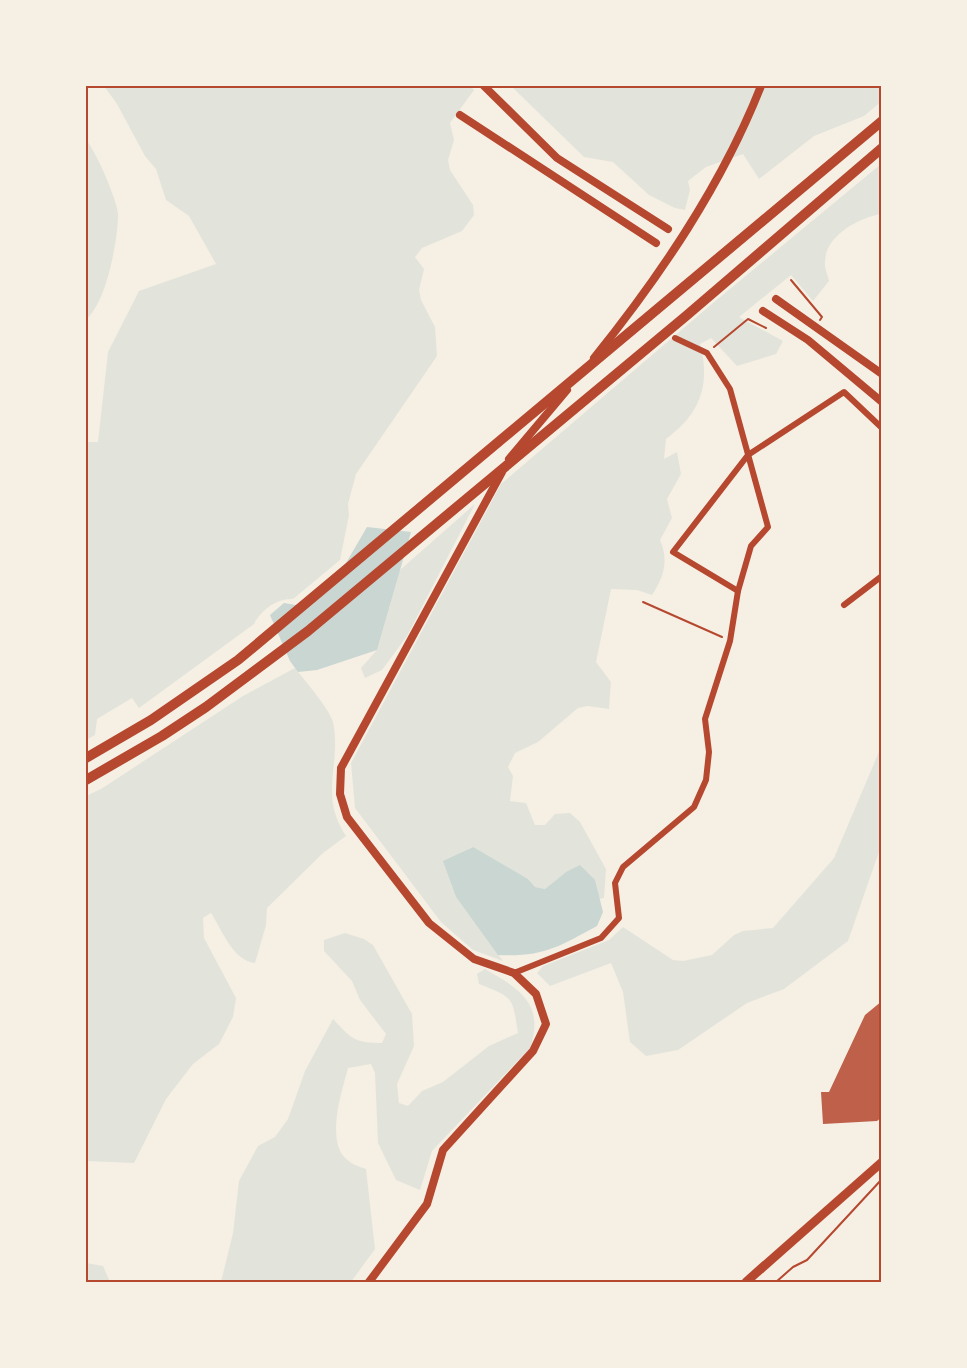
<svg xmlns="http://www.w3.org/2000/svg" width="967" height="1368" viewBox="0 0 967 1368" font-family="Roboto,sans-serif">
	<rect width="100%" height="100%" fill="#f6efe4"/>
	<!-- green -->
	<g fill="#e2e4dc">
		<path d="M 104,86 L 470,86 L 474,90 L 450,123 L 454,140 L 448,160 L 450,170 L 473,205 L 474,215 L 462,231 L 422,248 L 415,257 L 424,269 L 419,290 L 421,300 L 435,327 L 437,356 L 356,474 L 348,504 L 349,515 L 340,560 L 293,599 C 277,598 261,610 254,624 L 139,708 L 132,698 L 97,719 L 95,735 L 86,740 L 86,442 L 98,442 L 108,352 L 139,291 L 216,264 L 189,216 L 166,200 L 156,169 L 145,156 L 117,104 Z"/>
		<path d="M 511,86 L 881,86 L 882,101 L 864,116 L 814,136 L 759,179 L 743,154 L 706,167 L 688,181 L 690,190 L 685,210 L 675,208 L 649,195 L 613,162 L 584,157 Z"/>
		<path d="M 86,140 C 95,149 118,202 118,215 C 118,240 106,304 86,319 Z"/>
		<path d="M 881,164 L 881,214 C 858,218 825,236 825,262 C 824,268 828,275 829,281 L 813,301 L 791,275 L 739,317 L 783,341 L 776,354 L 737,366 L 711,338 L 700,344 C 711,385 700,414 666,439 L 664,459 L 677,452 L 681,474 L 667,499 L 672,518 L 660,540 C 669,560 664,577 652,595 L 637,590 L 611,589 L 596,662 L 611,682 L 609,709 L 588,706 L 578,708 L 538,742 L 515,753 L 508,767 L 513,776 L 510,801 L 526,803 L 535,825 L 545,825 L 555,814 L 570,813 L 580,822 L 606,869 L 604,898 L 599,899 L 595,880 L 566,872 L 545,889 L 535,887 L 528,879 L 472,847 L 444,862 L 456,897 L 503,961 L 473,950 L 441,922 L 355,808 L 351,763 L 501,484 L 713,303 Z"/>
		<path d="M 475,504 L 407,636 L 382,670 L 365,678 L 361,668 L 377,650 L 400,570 Z"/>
		<path d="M 295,668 C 305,681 329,708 333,722 C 342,766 318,793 346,836 L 323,853 L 267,908 L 266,925 L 255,963 C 233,961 222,930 211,913 L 203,918 L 204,938 L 236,998 L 233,1017 L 219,1044 L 193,1064 L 166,1099 L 134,1163 L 86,1161 L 86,796 L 101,789 L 243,696 Z"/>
		<path d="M 881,747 L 881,846 L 848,941 L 784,989 L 747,1003 L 678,1050 L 646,1056 L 630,1042 L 623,992 L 611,963 L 550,986 L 537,973 L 543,966 L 609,940 L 623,927 L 673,960 L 683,961 L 712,955 L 734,935 L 743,931 L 773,928 L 834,858 Z"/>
		<path d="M 345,933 L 364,939 L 373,945 L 412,1014 L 414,1046 L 397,1084 L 399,1103 L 408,1106 L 422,1091 L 443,1082 L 489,1046 L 518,1033 C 512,996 514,998 479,984 L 477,974 L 485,969 C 520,989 545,1004 530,1048 L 432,1151 L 420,1190 L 396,1180 L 378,1143 L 375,1073 L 371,1064 L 348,1068 C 342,1091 324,1145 349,1161 C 353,1165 361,1167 366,1169 L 375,1249 L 351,1282 L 221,1282 L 233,1233 L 239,1181 L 258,1146 L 275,1137 L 288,1119 L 305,1071 L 333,1019 C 351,1038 354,1043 382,1043 L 386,1034 L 360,1000 L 352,981 L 324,951 L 324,940 Z"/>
		<path d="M 86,1263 L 103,1266 L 110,1282 L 86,1282 Z"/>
	</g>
	<!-- water -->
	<g fill="#c9d6d2">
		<path d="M 367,527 L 411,532 L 377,650 L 317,670 L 298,672 L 290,661 L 270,615 L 284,603 L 302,606 L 342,570 Z"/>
		<path d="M 473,847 L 528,879 L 535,887 L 545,889 L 566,872 L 580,865 L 595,880 L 603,912 L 597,926 C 558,947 544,957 498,955 L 456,897 L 443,861 Z"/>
	</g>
	<!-- building -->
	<path fill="#bf614a" d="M 882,1001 L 882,1117 L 877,1121 L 823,1124 L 821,1092 L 829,1092 L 865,1015 Z"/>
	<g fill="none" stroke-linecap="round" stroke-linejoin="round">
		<!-- path -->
		<g stroke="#b5482f" stroke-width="2">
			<path d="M 791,280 L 822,317 L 820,320"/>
			<path d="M 714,347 L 748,319 L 766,328"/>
			<path d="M 643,602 L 722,637"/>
			<path d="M 776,1282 L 793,1267 L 807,1260 L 882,1179"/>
		</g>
		<!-- minor -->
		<g stroke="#b5482f" stroke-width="6">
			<path d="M 738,591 L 673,552 L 748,455 L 844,392 L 882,428"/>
			<path d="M 844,605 L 882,576"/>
			<path d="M 514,973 L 601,938 L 619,918 L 615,883 L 623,867 L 694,807 L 706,780 L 709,752 L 705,719 L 730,641 L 738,591 L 751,546 L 768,527 L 730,389 L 707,353 L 675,338"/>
		</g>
		<!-- tertiary -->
		<g stroke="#b5482f" stroke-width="8">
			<path d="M 484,86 L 557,158 L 668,229"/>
			<path d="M 460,115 L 656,243"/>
			<path d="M 776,299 L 882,374"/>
			<path d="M 763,311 L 808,340 L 882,402"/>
			<path d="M 594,358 C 661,275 722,185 761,86"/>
			<path d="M 509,459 L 567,390"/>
			<path d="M 369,1282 L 427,1204 L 443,1150 L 533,1051 L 546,1024 L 536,994 L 514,973 L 474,959 L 429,923 L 347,817 L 340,794 L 341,768 L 502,472"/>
		</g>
		<!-- primary -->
		<path stroke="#b5482f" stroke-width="9" d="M 746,1282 L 882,1162"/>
		<!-- motorway -->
		<g stroke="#b5482f" stroke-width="10">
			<path d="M 86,758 L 151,720 L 238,660 L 882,121"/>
			<path d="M 86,780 L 162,736 L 206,707 L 308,631 L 686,316 L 882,148"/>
		</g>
	</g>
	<!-- border -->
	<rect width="967" height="1368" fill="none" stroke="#f6efe4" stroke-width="174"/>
	<rect x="87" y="87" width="793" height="1194" fill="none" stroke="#b5482f" stroke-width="2"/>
</svg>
